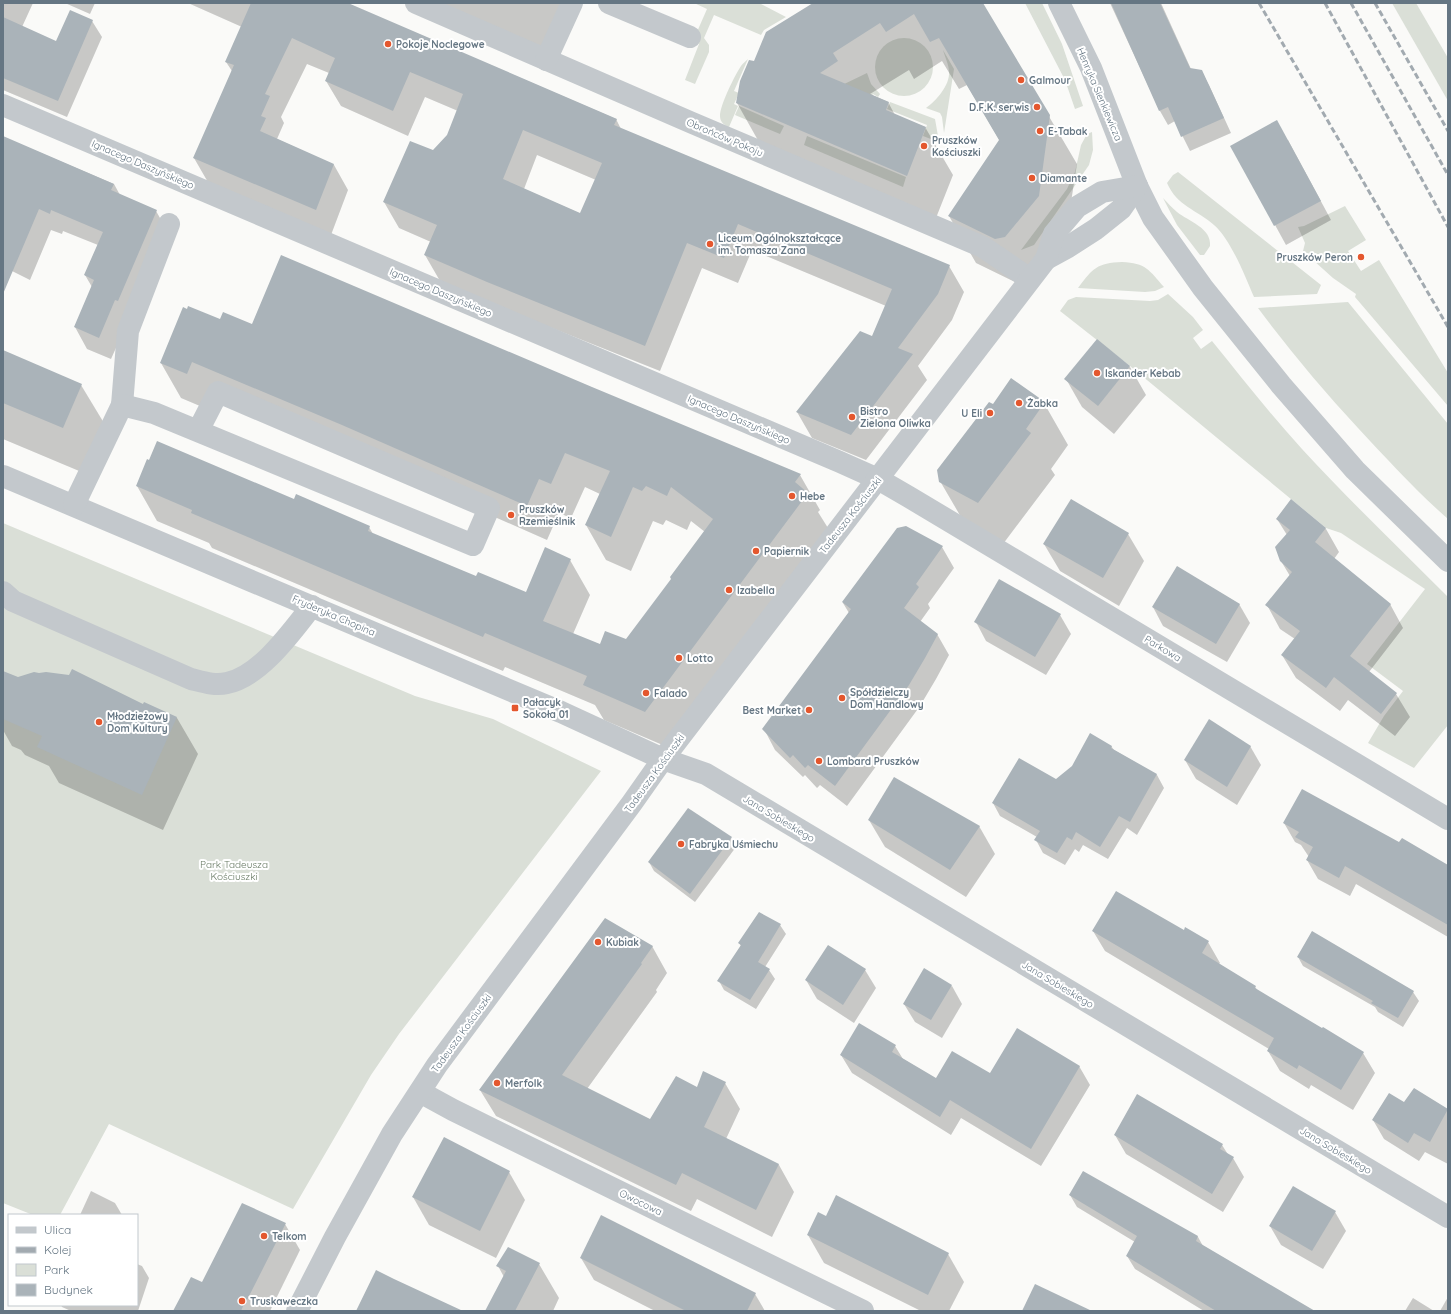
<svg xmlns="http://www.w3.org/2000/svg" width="1451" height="1314" viewBox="0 0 1451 1314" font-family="Quicksand,sans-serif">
	<rect width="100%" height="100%" fill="#fafaf8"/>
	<!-- green -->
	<g fill="#dadfd7">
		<path d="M 694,3 L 759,3 L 786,17 L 764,30 L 761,35 L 714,15 L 704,38 L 709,45 L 709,52 L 695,84 L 685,80 L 699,44 L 693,41 L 707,9 Z"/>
		<path d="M 1025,3 L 1042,3 L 1062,44 L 1083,106 L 1075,109 L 1065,80 Z"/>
		<path d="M 1392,3 L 1416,3 L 1448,58 L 1448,101 Z"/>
		<circle cx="904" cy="67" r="29"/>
		<path d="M 943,50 L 954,69 L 944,133 L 942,117 L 940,113 L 926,108 C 936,101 950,85 949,72 C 949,65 945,57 943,50 Z"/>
		<path d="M 748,59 L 734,91 L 739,93 L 734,104 L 738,106 L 729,127 C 724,125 720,122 720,116 C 720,105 735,75 741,66 C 743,63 746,61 748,59 Z"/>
		<path d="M 867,73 L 871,84 L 880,94 L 878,97 L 873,94 L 869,102 L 836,88 Z"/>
		<path d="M 890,102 L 935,119 L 938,136 L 936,141 L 923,136 L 927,125 L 887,109 Z"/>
		<path d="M 739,106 L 784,126 L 780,134 L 735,115 Z"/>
		<path d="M 1092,132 L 1093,150 L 1089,165 L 1034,245 L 1021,250 L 1067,189 L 1075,172 L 1081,145 L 1087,134 Z"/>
		<path d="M 807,136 L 906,177 L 903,187 L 804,145 Z"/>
		<path d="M 1178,172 L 1321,285 L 1317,294 L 1254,297 C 1245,276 1231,240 1214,225 C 1197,210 1177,206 1167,183 L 1173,175 Z"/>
		<path d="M 1163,198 C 1168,203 1172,208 1177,212 C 1188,221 1212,228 1210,246 L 1204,255 L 1200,255 L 1177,225 Z"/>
		<path d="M 1345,206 L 1366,240 L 1348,251 L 1361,271 L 1379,260 L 1448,373 L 1448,406 L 1355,297 L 1356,294 L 1333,278 L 1303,251 L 1305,243 L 1298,227 L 1304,226 Z"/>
		<path d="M 1122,262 C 1146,263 1149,270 1164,287 L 1155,291 L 1145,292 L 1078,288 C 1093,268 1097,263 1122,262 Z"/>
		<path d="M 1168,294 L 1193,317 L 1203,330 L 1193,338 L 1201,349 L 1212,341 C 1242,378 1271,415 1302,449 C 1349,500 1399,548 1448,597 L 1448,725 L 1414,768 L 1368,743 L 1384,716 L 1403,691 L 1367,664 L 1425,589 L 1341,533 L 1326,528 L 1130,366 L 1060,311 L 1068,300 L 1076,297 L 1150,301 L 1158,300 Z"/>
		<path d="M 1348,302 L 1448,424 L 1448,519 C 1416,491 1387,459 1358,428 C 1323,390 1289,350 1258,308 Z"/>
		<path d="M 3,523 L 415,696 L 493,719 L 601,771 L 399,1034 L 371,1075 L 293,1209 L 109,1124 L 60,1215 L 33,1215 L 3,1203 Z"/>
	</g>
	<!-- shadow -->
	<g fill="#0003" fill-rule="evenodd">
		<path d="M 3,3 L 33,3 L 22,27 L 56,43 L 92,21 L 102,37 L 67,117 L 3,90 Z"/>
		<path d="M 65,3 L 95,3 L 90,14 Z"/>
		<path d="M 188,3 L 345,3 L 616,119 L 621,129 L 949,266 L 964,292 L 952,320 L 918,366 L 927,380 L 866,460 L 812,438 L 797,412 L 872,338 L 886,306 L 752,250 L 738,283 L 702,268 L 660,371 L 502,308 L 440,281 L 425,255 L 431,242 L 399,228 L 384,202 L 448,136 L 458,111 L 425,97 L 408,136 L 341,106 L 326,81 L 329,73 L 307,64 L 281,117 L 284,123 L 277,139 L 334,165 L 348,190 L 331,235 L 209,184 L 194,158 L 232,71 L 226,62 L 242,27 ZM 537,155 L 596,180 L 581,214 L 524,189 Z"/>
		<path d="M 438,3 L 571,3 L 551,51 Z"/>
		<path d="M 815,3 L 982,3 L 1077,164 L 1064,247 L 1023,286 L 976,263 L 949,216 L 1000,141 L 967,85 L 959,89 L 942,61 L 914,79 L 909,70 L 870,94 L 888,102 L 895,115 L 925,127 L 953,175 L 934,223 L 764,151 L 737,103 L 755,63 Z"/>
		<path d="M 1110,3 L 1161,3 L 1191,69 L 1201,71 L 1209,85 L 1231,133 L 1190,151 L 1175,121 L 1168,125 L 1160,111 Z"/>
		<path d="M 3,137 L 114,184 L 120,195 L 156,211 L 168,232 L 111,359 L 87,349 L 75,327 L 92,287 L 85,275 L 98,245 L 63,231 L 62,234 L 51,230 L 30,280 L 10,270 L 3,259 Z"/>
		<path d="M 1288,140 L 1331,220 L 1286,245 L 1232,146 Z"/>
		<path d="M 220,320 L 252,326 L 800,475 L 820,510 L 818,512 L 828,528 L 665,746 L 604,720 L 595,705 L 505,667 L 503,671 L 384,621 L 212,548 L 209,543 L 157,521 L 137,486 L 295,501 L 369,527 L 373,534 L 477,578 L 526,593 L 570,560 L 590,595 L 573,634 L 600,645 L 626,640 L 672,579 L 705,532 L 691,521 L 687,530 L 666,520 L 663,525 L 653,521 L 631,571 L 606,560 L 586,525 L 600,494 L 585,487 L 571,518 L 559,513 L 547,540 L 363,459 L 212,396 L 207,409 L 181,398 L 161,363 Z"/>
		<path d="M 1097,341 L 1130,367 L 1146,395 L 1114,434 L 1082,407 L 1066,379 Z"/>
		<path d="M 3,352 L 81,385 L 110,433 L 91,476 L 3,439 Z"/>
		<path d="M 1044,403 L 1068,445 L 1051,469 L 1055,475 L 1003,544 L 965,524 L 940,481 L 993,406 Z"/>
		<path d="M 1291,501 L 1326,529 L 1339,552 L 1334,559 L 1390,604 L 1403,628 L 1369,672 L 1396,694 L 1410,717 L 1395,736 L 1348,700 L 1340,711 L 1296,678 L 1282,655 L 1295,639 L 1280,629 L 1267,605 L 1290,576 L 1281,561 L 1287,535 L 1277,519 Z"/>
		<path d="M 906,527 L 942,547 L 954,568 L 928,604 L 930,608 L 920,622 L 937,634 L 949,655 L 936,679 L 920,706 L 847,806 L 820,785 L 817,788 L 805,775 L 803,777 L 775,750 L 764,729 L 849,613 L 843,603 Z"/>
		<path d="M 1128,534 L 1144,561 L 1119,606 L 1060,571 L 1044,544 Z"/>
		<path d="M 1177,567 L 1239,604 L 1250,623 L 1227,662 L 1163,626 L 1153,607 Z"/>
		<path d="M 1060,615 L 1071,634 L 1046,675 L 986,641 L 976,622 Z"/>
		<path d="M 18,678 L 143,705 L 144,703 L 177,718 L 198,754 L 163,830 L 59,783 L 49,766 L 25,755 L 21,750 L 12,746 L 3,730 L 3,680 Z"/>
		<path d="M 1111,746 L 1114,750 L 1157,775 L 1164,788 L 1137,835 L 1127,828 L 1108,859 L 1083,845 L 1079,852 L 1075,849 L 1065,865 L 1043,853 L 1036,840 L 1037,837 L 1000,816 L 993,803 L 1056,781 Z"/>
		<path d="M 1250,746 L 1261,765 L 1237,805 L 1196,779 L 1185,760 Z"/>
		<path d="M 869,820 L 979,826 L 995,854 L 966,897 L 885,847 Z"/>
		<path d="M 1284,823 L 1400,844 L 1448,866 L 1448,937 L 1356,884 L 1350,896 L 1318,879 L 1307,860 L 1309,857 L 1301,845 L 1295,842 Z"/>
		<path d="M 731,838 L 736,847 L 695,902 L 654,871 L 649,862 Z"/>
		<path d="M 759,913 L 780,925 L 786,934 L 765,967 L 769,970 L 775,979 L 756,1009 L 724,990 L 719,981 L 741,946 L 739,943 Z"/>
		<path d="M 1093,931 L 1184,931 L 1208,942 L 1220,963 L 1219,964 L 1255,987 L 1258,991 L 1363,1053 L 1375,1073 L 1353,1110 L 1311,1085 L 1309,1089 L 1280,1071 L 1268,1051 L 1269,1049 L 1105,951 Z"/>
		<path d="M 1312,932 L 1413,992 L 1419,1001 L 1403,1027 L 1378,1012 L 1375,1007 L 1303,966 L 1298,957 Z"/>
		<path d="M 652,946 L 667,973 L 656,990 L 657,992 L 587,1089 L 651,1120 L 697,1089 L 725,1083 L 740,1109 L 726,1139 L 779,1165 L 794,1192 L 772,1237 L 697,1199 L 691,1211 L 496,1116 L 480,1090 Z"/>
		<path d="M 865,970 L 876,988 L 854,1023 L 817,999 L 806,980 Z"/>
		<path d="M 952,986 L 962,1004 L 942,1038 L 915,1022 L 904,1004 Z"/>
		<path d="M 895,1046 L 903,1059 L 936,1079 L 1079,1066 L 1090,1085 L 1041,1166 L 961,1118 L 951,1135 L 852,1073 L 841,1055 Z"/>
		<path d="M 1414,1089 L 1448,1110 L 1448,1164 L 1425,1152 L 1419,1161 L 1384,1139 L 1373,1120 L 1405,1104 Z"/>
		<path d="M 1115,1135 L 1222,1145 L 1229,1156 L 1233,1158 L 1244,1177 L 1223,1212 L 1126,1154 Z"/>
		<path d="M 509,1172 L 525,1200 L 496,1258 L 429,1225 L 413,1197 Z"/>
		<path d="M 1083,1172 L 1198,1237 L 1203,1246 L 1310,1311 L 1204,1311 L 1135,1269 L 1127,1256 L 1135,1242 L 1077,1207 L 1070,1195 Z"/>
		<path d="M 91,1191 L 115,1203 L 122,1215 L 80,1215 Z"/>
		<path d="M 1335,1212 L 1346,1231 L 1323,1269 L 1281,1245 L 1270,1226 Z"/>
		<path d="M 826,1217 L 948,1254 L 964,1282 L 949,1311 L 921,1311 L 824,1263 L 808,1235 Z"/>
		<path d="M 285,1224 L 300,1250 L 270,1311 L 174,1311 L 202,1283 Z"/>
		<path d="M 581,1258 L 755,1294 L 765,1311 L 655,1311 L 594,1280 Z"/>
		<path d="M 137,1264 L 142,1266 L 149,1278 L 138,1311 L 71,1311 L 62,1307 L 61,1305 L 137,1305 Z"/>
		<path d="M 539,1264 L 559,1298 L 553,1311 L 486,1311 L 504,1277 L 498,1266 Z"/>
		<path d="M 1448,1297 L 1448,1311 L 1440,1311 Z"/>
		<path d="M 1413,1298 L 1434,1311 L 1405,1311 Z"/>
	</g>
	<!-- building -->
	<g fill="#aab3b9" fill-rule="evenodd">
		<path d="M 251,3 L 348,3 L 617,119 L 614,125 L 950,265 L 938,294 L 898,348 L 913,354 L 851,435 L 796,412 L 860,331 L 872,336 L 892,289 L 738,224 L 724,258 L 687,243 L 645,346 L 487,282 L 424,255 L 437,225 L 383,202 L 410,141 L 433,150 L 447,135 L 463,94 L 410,72 L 393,111 L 325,81 L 335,58 L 292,38 L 265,94 L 270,96 L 261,116 L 266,118 L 260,131 L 334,164 L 316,210 L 193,158 L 234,65 L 225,62 ZM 523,130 L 602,163 L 580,213 L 503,179 Z"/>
		<path d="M 813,3 L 983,3 L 1050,115 L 1039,196 L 1005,237 L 995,239 L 948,216 L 999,140 L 939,38 L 930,42 L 914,14 L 886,32 L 880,23 L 833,53 L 838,61 L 820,73 L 889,102 L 886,110 L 926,127 L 907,176 L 736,103 L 740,81 L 749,60 L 754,61 L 766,32 Z"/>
		<path d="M 1111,3 L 1160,3 L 1190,68 L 1202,70 L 1224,118 L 1181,137 L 1168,107 L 1159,111 Z"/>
		<path d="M 70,10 L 93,20 L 58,101 L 3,78 L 3,17 L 56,41 Z"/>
		<path d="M 1277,120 L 1321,201 L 1274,226 L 1230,146 Z"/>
		<path d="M 3,136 L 114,184 L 111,190 L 157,210 L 118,301 L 115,300 L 99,338 L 74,327 L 94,280 L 84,275 L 103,232 L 51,210 L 50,214 L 39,209 L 3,294 Z"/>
		<path d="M 281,255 L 592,387 L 801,474 L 795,482 L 808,493 L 645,712 L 583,685 L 587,676 L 485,633 L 483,637 L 363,586 L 191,513 L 192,510 L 136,486 L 147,459 L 149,460 L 157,441 L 294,499 L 296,494 L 370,526 L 368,531 L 476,576 L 478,572 L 526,592 L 545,547 L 571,559 L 543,621 L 600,644 L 605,631 L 626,639 L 671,579 L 670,577 L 713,519 L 671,487 L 667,496 L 646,486 L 642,491 L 633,487 L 611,537 L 585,525 L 610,471 L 565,453 L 551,484 L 539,479 L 527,506 L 342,425 L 192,362 L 187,374 L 160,363 L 183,307 L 187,309 L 188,306 L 220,319 L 223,312 L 252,324 Z"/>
		<path d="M 1097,339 L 1130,366 L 1098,406 L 1064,379 Z"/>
		<path d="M 3,350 L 82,384 L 63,428 L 3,403 Z"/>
		<path d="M 1011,378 L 1045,402 L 1026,429 L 1031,433 L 978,503 L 939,482 L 937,470 L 989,402 L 993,404 Z"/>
		<path d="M 1071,499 L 1129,533 L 1103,578 L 1043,544 Z"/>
		<path d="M 1291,499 L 1326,528 L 1315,542 L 1391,604 L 1350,656 L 1397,693 L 1381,714 L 1334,677 L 1326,688 L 1281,655 L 1300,631 L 1265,605 L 1292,572 L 1280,561 L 1275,547 L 1290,530 L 1276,519 Z"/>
		<path d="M 906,526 L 943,546 L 916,584 L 919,587 L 904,608 L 938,634 L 925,658 L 909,685 L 835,786 L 808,765 L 805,768 L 793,755 L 790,758 L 762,729 L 851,609 L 842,602 L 897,528 Z"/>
		<path d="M 1177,566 L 1240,604 L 1216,644 L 1152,607 Z"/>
		<path d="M 999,579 L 1061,614 L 1035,657 L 974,622 Z"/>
		<path d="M 72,669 L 143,704 L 144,702 L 177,717 L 142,795 L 37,747 L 42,736 L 3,719 L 3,671 L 18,677 L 34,672 L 39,673 L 46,672 L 69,675 Z"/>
		<path d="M 1209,719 L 1251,746 L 1227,787 L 1184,760 Z"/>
		<path d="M 1090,733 L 1112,746 L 1111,748 L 1157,774 L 1130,822 L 1119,816 L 1100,847 L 1076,832 L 1072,840 L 1067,837 L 1057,853 L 1034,840 L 1040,831 L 992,803 L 1019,758 L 1056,779 L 1072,766 Z"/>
		<path d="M 894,777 L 980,826 L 950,870 L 868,820 Z"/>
		<path d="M 1302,789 L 1399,842 L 1402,838 L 1448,865 L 1448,925 L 1345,866 L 1339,878 L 1306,860 L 1313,847 L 1295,837 L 1299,832 L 1283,823 Z"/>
		<path d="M 688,808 L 732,837 L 690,894 L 648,862 Z"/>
		<path d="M 1116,891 L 1184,930 L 1185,927 L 1209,941 L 1202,953 L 1256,986 L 1255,988 L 1322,1028 L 1323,1027 L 1364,1052 L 1341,1090 L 1299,1065 L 1297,1069 L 1267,1051 L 1274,1038 L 1092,931 Z"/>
		<path d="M 759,912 L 781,924 L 758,962 L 770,969 L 750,1000 L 717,981 L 741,945 L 738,943 Z"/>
		<path d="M 605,918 L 653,946 L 641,963 L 642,964 L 562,1075 L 650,1119 L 676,1076 L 697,1087 L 703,1071 L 726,1082 L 704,1127 L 779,1164 L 756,1210 L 682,1173 L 676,1185 L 479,1090 Z"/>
		<path d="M 1312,931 L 1414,991 L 1398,1018 L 1371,1003 L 1373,1001 L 1297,957 Z"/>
		<path d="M 828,945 L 866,969 L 843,1005 L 805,980 Z"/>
		<path d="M 924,968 L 952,985 L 931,1020 L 903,1004 Z"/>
		<path d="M 859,1023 L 896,1045 L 892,1052 L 936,1078 L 952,1051 L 990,1073 L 1017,1028 L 1080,1066 L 1031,1149 L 950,1100 L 940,1117 L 840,1055 Z"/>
		<path d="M 1414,1088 L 1448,1109 L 1430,1142 L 1414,1133 L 1408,1143 L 1372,1120 L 1389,1093 L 1404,1102 Z"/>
		<path d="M 1137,1094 L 1223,1144 L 1220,1149 L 1234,1157 L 1212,1194 L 1114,1135 Z"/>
		<path d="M 444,1137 L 510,1171 L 480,1231 L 412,1197 Z"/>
		<path d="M 1083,1171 L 1198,1236 L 1196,1241 L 1315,1311 L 1216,1311 L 1126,1256 L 1137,1236 L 1069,1195 Z"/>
		<path d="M 1293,1186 L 1336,1211 L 1312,1251 L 1269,1226 Z"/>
		<path d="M 836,1195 L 949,1253 L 928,1295 L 807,1235 L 818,1212 L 826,1216 Z"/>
		<path d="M 242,1203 L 286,1223 L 245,1304 L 244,1304 L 241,1311 L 173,1311 L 191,1277 L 202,1282 Z"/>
		<path d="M 601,1215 L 756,1293 L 747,1311 L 686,1311 L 580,1258 Z"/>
		<path d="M 508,1247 L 540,1263 L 515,1311 L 485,1311 L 506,1271 L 496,1266 Z"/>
		<path d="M 376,1270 L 394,1279 L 463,1311 L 356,1311 Z"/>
		<path d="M 1035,1284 L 1092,1311 L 1022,1311 Z"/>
	</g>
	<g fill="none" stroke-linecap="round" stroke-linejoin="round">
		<!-- minor -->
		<g stroke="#c3c8cc" stroke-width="22">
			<path d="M 416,3 L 690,122 L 983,247 L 1030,279"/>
			<path d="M 609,3 L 690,37"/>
			<path d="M 1059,3 L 1091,68 L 1137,186 L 1153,218 L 1203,288 L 1281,385 L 1355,470 L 1448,561"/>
			<path d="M 546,60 L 572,3"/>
			<path d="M 3,105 L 840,462 L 878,479 L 909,497 L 1448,819"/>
			<path d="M 1046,259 L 1068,247 L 1096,229 L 1121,209 L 1137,186"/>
			<path d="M 122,405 L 128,331 L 169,224"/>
			<path d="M 3,476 L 561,712 L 663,759 L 706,774 L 1448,1217"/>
			<path d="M 74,505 L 122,405 L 154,413 L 473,545 L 489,508 L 218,392 L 198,431"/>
			<path d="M 3,592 L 13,601 L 191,679 C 203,682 215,686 227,683 C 261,676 292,631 312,606"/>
			<path d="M 420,1092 L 453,1110 L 863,1311"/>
			<path d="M 297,1311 L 335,1237 L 392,1134 L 437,1065 L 632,803 L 663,759 L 1046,259 L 1054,234 L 1077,207 L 1102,192 L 1137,186"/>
		</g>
		<!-- rail -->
		<g stroke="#a2aab0" stroke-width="3" stroke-dasharray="6 3" stroke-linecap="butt">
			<path d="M 1259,3 L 1448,327"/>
			<path d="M 1325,3 L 1448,227"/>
			<path d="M 1351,3 L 1448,175"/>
			<path d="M 1375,3 L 1448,131"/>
		</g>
	</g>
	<!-- markers -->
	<g fill="#e4572e" stroke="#fff" stroke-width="1.5">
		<circle cx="388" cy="44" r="4"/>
		<circle cx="1021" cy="80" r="4"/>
		<circle cx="1037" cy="107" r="4"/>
		<circle cx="1040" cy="131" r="4"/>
		<circle cx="924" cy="146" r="4"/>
		<circle cx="1032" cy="178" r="4"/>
		<circle cx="710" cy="244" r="4"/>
		<circle cx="1361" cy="257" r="4"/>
		<circle cx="1097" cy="373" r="4"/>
		<circle cx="1019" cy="403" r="4"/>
		<circle cx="990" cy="413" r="4"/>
		<circle cx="852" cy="417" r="4"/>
		<circle cx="792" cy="496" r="4"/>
		<circle cx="511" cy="515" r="4"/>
		<circle cx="756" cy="551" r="4"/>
		<circle cx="729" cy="590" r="4"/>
		<circle cx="679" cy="658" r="4"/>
		<circle cx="646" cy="693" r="4"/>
		<circle cx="842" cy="698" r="4"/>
		<rect x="511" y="704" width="8" height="8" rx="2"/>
		<circle cx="809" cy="710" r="4"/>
		<circle cx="99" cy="722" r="4"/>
		<circle cx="819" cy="761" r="4"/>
		<circle cx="681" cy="844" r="4"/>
		<circle cx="598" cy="942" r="4"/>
		<circle cx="497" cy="1083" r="4"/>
		<circle cx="264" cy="1236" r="4"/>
		<circle cx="242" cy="1301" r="4"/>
	</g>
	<g text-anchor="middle" stroke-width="4" stroke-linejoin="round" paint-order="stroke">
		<!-- poi labels -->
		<g font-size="10" font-weight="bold" fill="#657683" stroke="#fff" text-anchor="start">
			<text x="396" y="48">Pokoje Noclegowe</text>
			<text x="1029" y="84">Galmour</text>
			<text x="1029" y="111" text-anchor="end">D.F.K. serwis</text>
			<text x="1048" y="135">E-Tabak</text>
			<text x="932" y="144">Pruszków<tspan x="932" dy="12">Kościuszki</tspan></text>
			<text x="1040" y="182">Diamante</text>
			<text x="718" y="242">Liceum Ogólnokształcące<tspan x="718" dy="12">im. Tomasza Zana</tspan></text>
			<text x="1353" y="261" text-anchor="end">Pruszków Peron</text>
			<text x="1105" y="377">Iskander Kebab</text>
			<text x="1027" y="407">Żabka</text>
			<text x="860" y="415">Bistro<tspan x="860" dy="12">Zielona Oliwka</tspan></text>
			<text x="982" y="417" text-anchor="end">U Eli</text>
			<text x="800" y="500">Hebe</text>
			<text x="519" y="513">Pruszków<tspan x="519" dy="12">Rzemieślnik</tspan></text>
			<text x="764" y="555">Papiernik</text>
			<text x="737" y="594">Izabella</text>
			<text x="687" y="662">Lotto</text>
			<text x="850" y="696">Spółdzielczy<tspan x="850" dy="12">Dom Handlowy</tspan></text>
			<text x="654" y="697">Falado</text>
			<text x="523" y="706">Pałacyk<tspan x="523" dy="12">Sokoła 01</tspan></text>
			<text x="801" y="714" text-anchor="end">Best Market</text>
			<text x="107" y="720">Młodzieżowy<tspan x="107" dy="12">Dom Kultury</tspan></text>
			<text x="827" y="765">Lombard Pruszków</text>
			<text x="689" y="848">Fabryka Uśmiechu</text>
			<text x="606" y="946">Kubiak</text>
			<text x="505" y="1087">Merfolk</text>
			<text x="272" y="1240">Telkom</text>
			<text x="250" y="1305">Truskaweczka</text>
		</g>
		<!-- street labels -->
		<g font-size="10" fill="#657683" stroke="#fff">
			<text transform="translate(1100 94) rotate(67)" y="4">Henryka Sienkiewicza</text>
			<text transform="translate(725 137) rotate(23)" y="4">Obrońców Pokoju</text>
			<text transform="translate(143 164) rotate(23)" y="4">Ignacego Daszyńskiego</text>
			<text transform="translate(441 292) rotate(23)" y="4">Ignacego Daszyńskiego</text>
			<text transform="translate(739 419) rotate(23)" y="4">Ignacego Daszyńskiego</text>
			<text transform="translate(850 515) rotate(-52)" y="4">Tadeusza Kościuszki</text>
			<text transform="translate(334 615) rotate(23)" y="4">Fryderyka Chopina</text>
			<text transform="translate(1163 648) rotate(31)" y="4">Parkowa</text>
			<text transform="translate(654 773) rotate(-54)" y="4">Tadeusza Kościuszki</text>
			<text transform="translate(779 818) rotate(31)" y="4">Jana Sobieskiego</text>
			<text transform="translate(1058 984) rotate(31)" y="4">Jana Sobieskiego</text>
			<text transform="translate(461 1033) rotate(-54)" y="4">Tadeusza Kościuszki</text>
			<text transform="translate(1336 1150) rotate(31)" y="4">Jana Sobieskiego</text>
			<text transform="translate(641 1202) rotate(26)" y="4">Owocowa</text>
		</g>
		<!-- park labels -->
		<g font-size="10" fill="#687a64" stroke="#fff">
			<text x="234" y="868">Park Tadeusza<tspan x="234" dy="12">Kościuszki</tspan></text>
		</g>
	</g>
	<!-- border -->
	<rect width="1451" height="1314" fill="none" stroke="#657683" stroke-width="8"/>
	<!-- legend -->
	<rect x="8" y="1214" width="130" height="92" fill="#ffffff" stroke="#c1c8cd"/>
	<rect x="16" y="1227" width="20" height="6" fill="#c3c8cc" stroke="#c1c8cd"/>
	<text x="44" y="1234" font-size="12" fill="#657683">Ulica</text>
	<rect x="16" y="1247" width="20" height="6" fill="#a2aab0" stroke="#c1c8cd"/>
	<text x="44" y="1254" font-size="12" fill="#657683">Kolej</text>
	<rect x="16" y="1264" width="20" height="12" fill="#dadfd7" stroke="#c1c8cd"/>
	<text x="44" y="1274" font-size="12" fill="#657683">Park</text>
	<rect x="16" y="1284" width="20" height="12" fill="#aab3b9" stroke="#c1c8cd"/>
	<text x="44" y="1294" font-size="12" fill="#657683">Budynek</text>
</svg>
